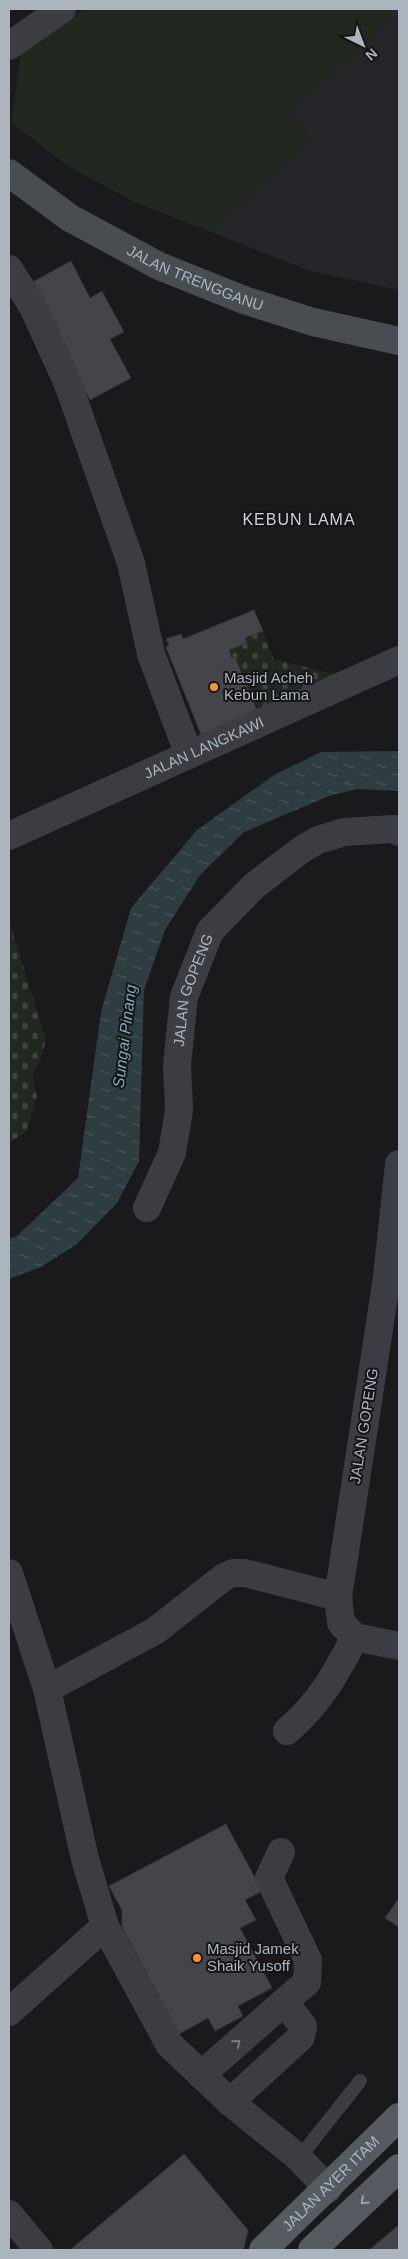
<svg xmlns="http://www.w3.org/2000/svg" width="408" height="2259" viewBox="0 0 408 2259" font-family="Helvetica,sans-serif">
	<defs>
		<pattern id="cemetery-stones" width="16" height="16" patternUnits="userSpaceOnUse" patternTransform="scale(1.25)"><rect width="16" height="16" fill="#20281f"/><path d="M2 7V4a2 2 0 0 1 4 0v3zM10 15v-3a2 2 0 0 1 4 0v3z" fill="#3e453e"/></pattern>
		<pattern id="water-ripples" width="26" height="14" patternUnits="userSpaceOnUse" patternTransform="scale(1.25)"><rect width="26" height="14" fill="#2e3d42"/><path d="M2 4q2-2 4 0t4 0M15 11q2-2 4 0t4 0" fill="none" stroke="#4a575b"/></pattern>
	</defs>
	<rect width="100%" height="100%" fill="#1a1a1d"/>
	<!-- built -->
	<path fill="#26262a" d="M 84,9 L 399,9 L 399,290 L 310,271 L 135,202 L 68,166 L 11,122 Z"/>
	<!-- cemetery -->
	<g fill="url(#cemetery-stones)">
		<path d="M 263,631 L 274,659 L 334,674 L 258,714 L 235,657 L 232,659 L 229,650 L 246,643 L 245,638 Z"/>
		<path d="M 9,921 L 46,1039 L 41,1060 L 32,1075 L 37,1096 L 26,1132 L 9,1143 Z"/>
	</g>
	<!-- garden -->
	<path fill="#20281f" d="M 84,9 L 397,9 L 355,55 L 287,111 L 313,141 L 210,231 L 135,202 L 68,166 L 11,122 L 21,51 Z"/>
	<!-- water -->
	<path fill="url(#water-ripples)" d="M 399,751 L 399,791 L 357,789 L 329,796 L 244,832 L 200,875 L 165,930 L 144,990 L 139,1161 L 117,1203 L 77,1244 L 41,1267 L 9,1279 L 9,1239 L 17,1236 L 78,1178 L 101,1012 L 131,908 L 197,830 L 274,775 L 321,752 Z"/>
	<!-- building -->
	<g fill="#44454a" stroke="#343539">
		<path d="M 71,261 L 90,298 L 102,291 L 124,332 L 110,339 L 131,378 L 90,400 L 29,284 Z"/>
		<path d="M 254,610 L 263,631 L 245,638 L 247,643 L 229,650 L 232,659 L 235,657 L 258,714 L 202,737 L 166,647 L 169,646 L 166,639 L 181,634 L 183,639 Z"/>
		<path d="M 226,1824 L 262,1891 L 245,1900 L 256,1920 L 240,1928 L 272,1988 L 238,2006 L 243,2016 L 215,2031 L 208,2018 L 179,2034 L 122,1927 L 122,1910 L 109,1886 Z"/>
		<path d="M 399,1898 L 399,1927 L 385,1918 Z"/>
		<path d="M 184,2154 L 248,2230 L 244,2248 L 241,2250 L 70,2250 Z"/>
		<path d="M 399,2225 L 399,2250 L 369,2250 Z"/>
	</g>
	<g fill="none" stroke-linecap="round" stroke-linejoin="round">
		<!-- service -->
		<path stroke="#3b3d42" stroke-width="14" d="M 299,2158 L 360,2081"/>
		<!-- minor -->
		<g stroke="#3b3d42" stroke-width="28">
			<path d="M 9,46 L 62,9"/>
			<path d="M 9,269 L 33,307 L 68,384 L 131,563 L 151,654 L 189,755"/>
			<path id="s1" d="M 9,836 L 399,660"/>
			<path d="M 399,1164 L 387,1277 L 338,1597 L 341,1623 L 355,1637 L 399,1646"/>
			<path id="s2" d="M 147,1208 L 172,1153 L 179,1110 L 177,1065 L 184,997 L 210,931 L 254,886 L 301,850 L 318,840 L 344,832 L 393,829 L 399,832"/>
			<path d="M 9,1573 L 47,1689 L 85,1859 L 105,1926 L 9,2012"/>
			<path d="M 47,1689 L 155,1631 L 224,1577 L 233,1573 L 245,1573 L 338,1597"/>
			<path d="M 287,1731 C 320,1703 335,1675 355,1637"/>
			<path d="M 105,1926 L 169,2044 L 230,2102 L 299,2158 L 328,2189"/>
			<path d="M 201,2075 L 284,2002"/>
			<path d="M 230,2102 L 301,2037 L 303,2026 L 284,2002 L 307,1982 L 308,1960 L 269,1878 L 281,1852"/>
			<path d="M 9,2214 L 39,2250"/>
		</g>
		<!-- secondary -->
		<path stroke="#484d52" stroke-width="28" id="s3" d="M 9,173 L 70,218 L 159,266 L 244,300 L 313,322 L 399,341"/>
		<!-- primary -->
		<g stroke="#565b61" stroke-width="28">
			<path id="s4" d="M 263,2250 L 399,2117"/>
			<path d="M 312,2250 L 399,2168"/>
		</g>
	</g>
	<!-- one-way arrows -->
	<defs><path id="oneway-chevron" d="M-2-3.5L2.5 0L-2 3.5" fill="none" stroke-width="1.6" stroke-linecap="round" stroke-linejoin="round" transform="scale(1.25)"/></defs>
	<use stroke="#797e86" href="#oneway-chevron" transform="translate(237 2043) rotate(-41)"/>
	<use stroke="#9ba2ab" href="#oneway-chevron" transform="translate(364 2201) rotate(137)"/>
	<!-- markers -->
	<g fill="#ff932f" stroke="#151518" stroke-width="2">
		<circle cx="214" cy="687" r="5"/>
		<circle cx="197" cy="1958" r="5"/>
	</g>
	<g text-anchor="middle" stroke-width="4" stroke-linejoin="round" paint-order="stroke">
		<!-- street labels -->
		<g font-size="15" fill="#acb4bd" stroke="#151518">
			<text dy="5" stroke="none"><textPath href="#s3" startOffset="215">JALAN TRENGGANU</textPath></text>
			<text dy="5" stroke="none"><textPath href="#s1" startOffset="214">JALAN LANGKAWI</textPath></text>
			<text dy="5" stroke="none"><textPath href="#s2" startOffset="226">JALAN GOPENG</textPath></text>
			<text transform="translate(364 1426) rotate(-81)" y="5">JALAN GOPENG</text>
			<text dy="5" stroke="none"><textPath href="#s4" startOffset="95">JALAN AYER ITAM</textPath></text>
		</g>
		<!-- poi labels -->
		<g font-size="15" fill="#acb4bd" stroke="#151518" text-anchor="start">
			<text x="224" y="683">Masjid Acheh<tspan x="224" dy="17">Kebun Lama</tspan></text>
			<text x="207" y="1954">Masjid Jamek<tspan x="207" dy="17">Shaik Yusoff</tspan></text>
		</g>
		<!-- neighbourhood labels -->
		<g font-size="16" letter-spacing="1" fill="#cdd2d8" stroke="#151518">
			<text x="299" y="525">KEBUN LAMA</text>
		</g>
		<!-- water labels -->
		<g font-size="16" font-style="italic" fill="#81aaba" stroke="#151518">
			<text transform="translate(124 1036) rotate(-83)" y="6">Sungai Pinang</text>
		</g>
	</g>
	<!-- border -->
	<rect width="408" height="2259" fill="none" stroke="#acb4bd" stroke-width="20"/>
	<!-- north arrow -->
	<g transform="translate(363 45) rotate(138)" stroke="#151518" stroke-width="4" paint-order="stroke">
	<path d="M0-4L9 19L0 12L-9 19Z" fill="#acb4bd"/>
	<text y="-8" font-size="14" font-weight="bold" text-anchor="middle" fill="#acb4bd">N</text>
	</g>
</svg>
